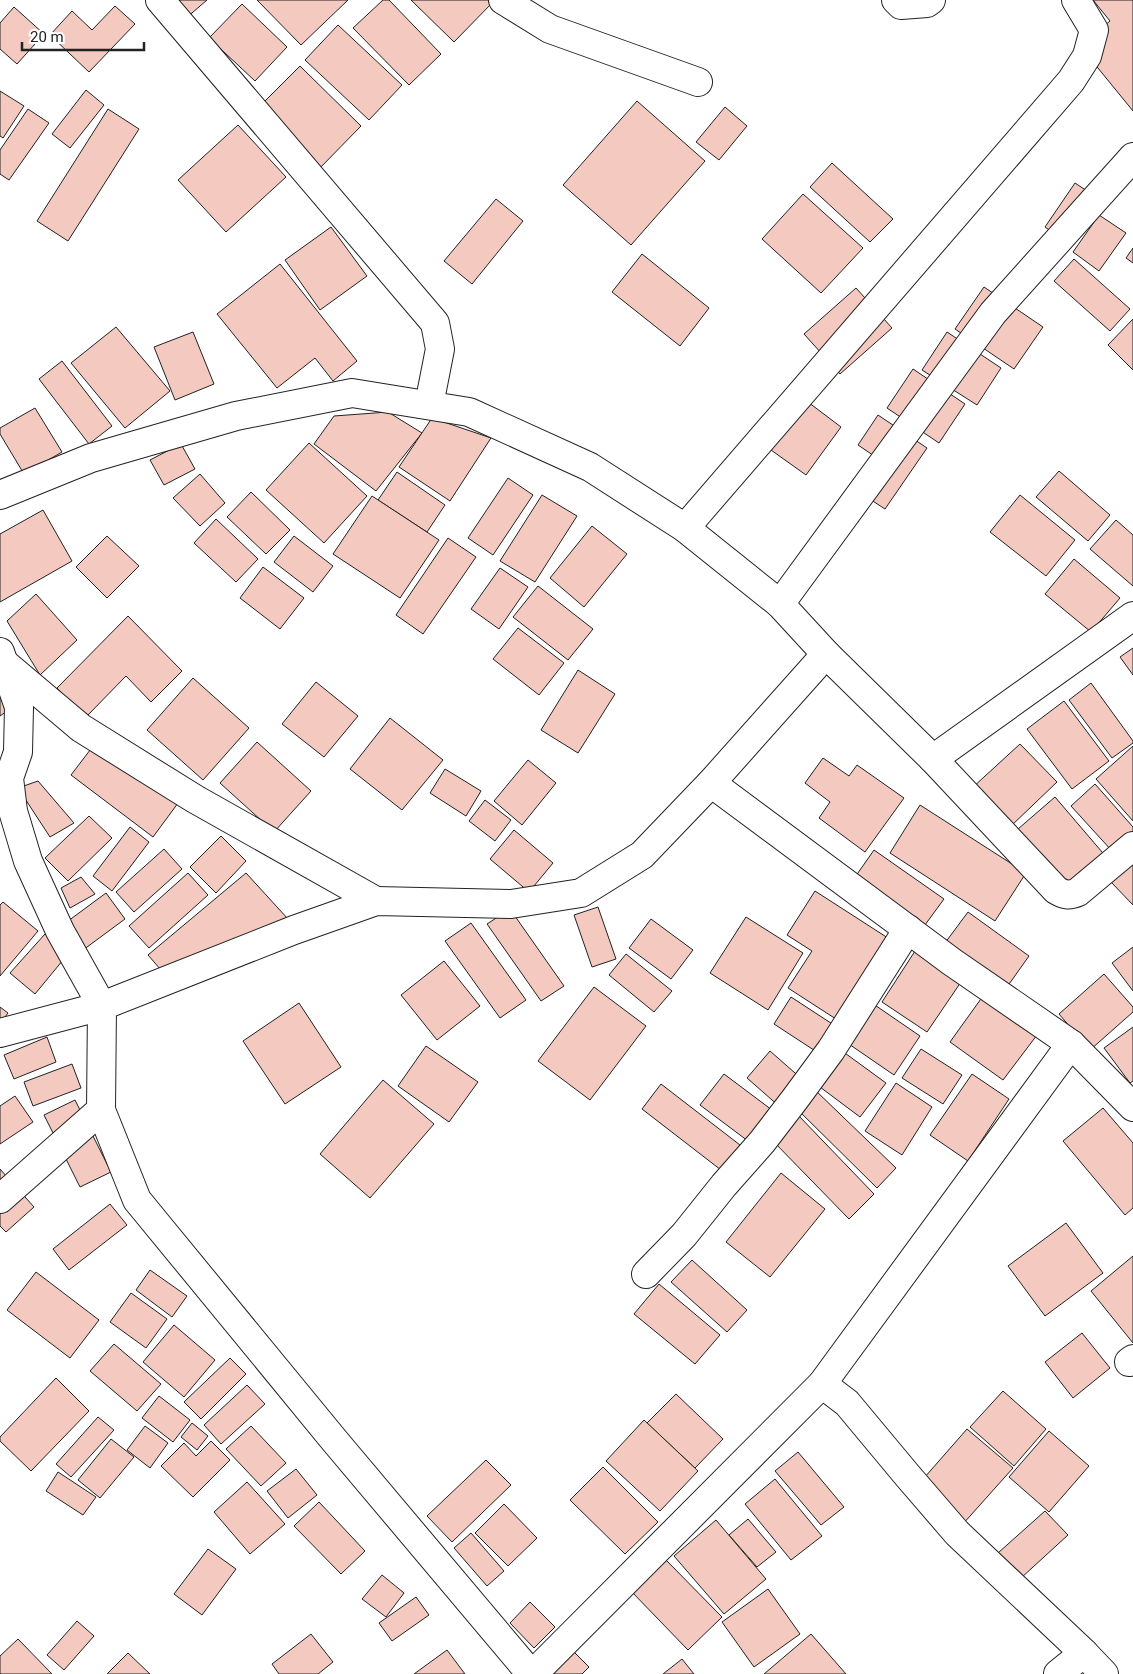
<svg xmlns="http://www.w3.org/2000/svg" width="1133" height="1674" viewBox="0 0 1133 1674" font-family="Roboto,sans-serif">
	<rect width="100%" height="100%" fill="#fff"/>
	<!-- building -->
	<g fill="#f3c9c0" stroke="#222">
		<path d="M 168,0 L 207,0 L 185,19 Z"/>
		<path d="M 257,0 L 348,0 L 301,45 Z"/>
		<path d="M 383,0 L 389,0 L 441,54 L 409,85 L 353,28 Z"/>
		<path d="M 411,0 L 489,0 L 492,3 L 454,42 Z"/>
		<path d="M 1093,0 L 1133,0 L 1133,111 L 1080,46 L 1110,21 Z"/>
		<path d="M 242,4 L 287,47 L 255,81 L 209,38 Z"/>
		<path d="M 115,6 L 135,24 L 89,72 L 50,35 L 72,11 L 92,30 Z"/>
		<path d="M 14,7 L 44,34 L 17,64 L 0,49 L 0,23 Z"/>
		<path d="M 338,25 L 402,85 L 369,120 L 305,60 Z"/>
		<path d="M 300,66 L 361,126 L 317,171 L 256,110 Z"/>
		<path d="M 86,90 L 104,105 L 70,148 L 52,134 Z"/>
		<path d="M 0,91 L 24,106 L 3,138 L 0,136 Z"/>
		<path d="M 637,101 L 705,161 L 631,245 L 563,185 Z"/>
		<path d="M 725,107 L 747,126 L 719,160 L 696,142 Z"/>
		<path d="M 28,109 L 49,123 L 9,180 L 0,174 L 0,150 Z"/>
		<path d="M 108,109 L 139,129 L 68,241 L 37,221 Z"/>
		<path d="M 238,125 L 286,177 L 226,232 L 178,180 Z"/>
		<path d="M 832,163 L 893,219 L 870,242 L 810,187 Z"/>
		<path d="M 1075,183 L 1099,199 L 1069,244 L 1045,227 Z"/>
		<path d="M 803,194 L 863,248 L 821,293 L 762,239 Z"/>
		<path d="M 496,199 L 523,221 L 472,284 L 444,261 Z"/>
		<path d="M 1099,215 L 1126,233 L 1099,271 L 1073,252 Z"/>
		<path d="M 331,227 L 367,276 L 320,310 L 285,260 Z"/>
		<path d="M 1133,248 L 1133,263 L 1126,258 Z"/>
		<path d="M 642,254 L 709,308 L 680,346 L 612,292 Z"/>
		<path d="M 1074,259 L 1130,309 L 1110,331 L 1054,281 Z"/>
		<path d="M 280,264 L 357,361 L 333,381 L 315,358 L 277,388 L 217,314 Z"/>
		<path d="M 984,287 L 1043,327 L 1014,369 L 955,329 Z"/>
		<path d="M 856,288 L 892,328 L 840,374 L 804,334 Z"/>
		<path d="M 1133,319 L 1133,370 L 1108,345 Z"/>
		<path d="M 116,327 L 170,391 L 125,428 L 71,363 Z"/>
		<path d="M 193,332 L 214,384 L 175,400 L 154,347 Z"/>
		<path d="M 947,332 L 1001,368 L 977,405 L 922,370 Z"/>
		<path d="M 62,361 L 112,426 L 89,444 L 39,379 Z"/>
		<path d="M 913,369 L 965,404 L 939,443 L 887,408 Z"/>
		<path d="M 800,396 L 841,427 L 806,475 L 764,445 Z"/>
		<path d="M 35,408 L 62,452 L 24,474 L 0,434 L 0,428 Z"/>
		<path d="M 388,412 L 422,433 L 376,491 L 314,444 L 334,416 Z"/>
		<path d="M 878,415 L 927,448 L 885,509 L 862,494 L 883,462 L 858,445 Z"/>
		<path d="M 432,418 L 491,438 L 450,501 L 399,467 Z"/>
		<path d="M 309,443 L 367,496 L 324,543 L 266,490 Z"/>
		<path d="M 181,444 L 195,469 L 164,485 L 150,460 Z"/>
		<path d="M 1059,471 L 1110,515 L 1088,541 L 1036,497 Z"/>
		<path d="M 397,472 L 445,505 L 427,532 L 378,500 Z"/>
		<path d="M 200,474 L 225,503 L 200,526 L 173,498 Z"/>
		<path d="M 508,478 L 533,495 L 493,555 L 468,538 Z"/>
		<path d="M 251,492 L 290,530 L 266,554 L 227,517 Z"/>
		<path d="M 542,495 L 577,516 L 535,582 L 500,561 Z"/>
		<path d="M 1020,495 L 1075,540 L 1046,576 L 990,532 Z"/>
		<path d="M 372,496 L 439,540 L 400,598 L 333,554 Z"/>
		<path d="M 43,510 L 72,561 L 0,602 L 0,534 Z"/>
		<path d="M 216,519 L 258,559 L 236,582 L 194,543 Z"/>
		<path d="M 1116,520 L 1133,535 L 1133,586 L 1090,549 Z"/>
		<path d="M 592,526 L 627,554 L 584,607 L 550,578 Z"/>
		<path d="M 107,536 L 139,566 L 107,598 L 76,567 Z"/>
		<path d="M 294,536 L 333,566 L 313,592 L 274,562 Z"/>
		<path d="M 448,538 L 476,557 L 423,634 L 396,615 Z"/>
		<path d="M 1074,559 L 1120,598 L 1091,632 L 1045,594 Z"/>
		<path d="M 263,567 L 304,598 L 280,629 L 240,598 Z"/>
		<path d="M 500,568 L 528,587 L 499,629 L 471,609 Z"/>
		<path d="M 538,586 L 593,629 L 568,660 L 513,617 Z"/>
		<path d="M 36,594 L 77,640 L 40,675 L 7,621 Z"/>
		<path d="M 128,616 L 182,671 L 151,702 L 126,676 L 86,717 L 57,688 Z"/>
		<path d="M 518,628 L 564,663 L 539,695 L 493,659 Z"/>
		<path d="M 1133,648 L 1133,675 L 1120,657 Z"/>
		<path d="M 578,670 L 615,694 L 578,753 L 541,730 Z"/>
		<path d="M 193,678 L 249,728 L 203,780 L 147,730 Z"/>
		<path d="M 316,682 L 358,716 L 324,757 L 282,724 Z"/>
		<path d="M 1091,683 L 1133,741 L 1133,743 L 1112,758 L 1069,700 Z"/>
		<path d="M 0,688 L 13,707 L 0,716 Z"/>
		<path d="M 1064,701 L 1109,761 L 1072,789 L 1027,729 Z"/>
		<path d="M 390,718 L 443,760 L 402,810 L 350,769 Z"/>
		<path d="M 100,737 L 181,799 L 153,837 L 71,775 Z"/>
		<path d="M 257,742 L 311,791 L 274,832 L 220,783 Z"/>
		<path d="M 1020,744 L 1057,782 L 1010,827 L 972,788 Z"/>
		<path d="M 1133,746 L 1133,821 L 1096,779 Z"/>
		<path d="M 823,758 L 849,776 L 857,765 L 904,798 L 865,852 L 819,818 L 830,802 L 805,783 Z"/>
		<path d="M 528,760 L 556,783 L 522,825 L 494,801 Z"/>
		<path d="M 445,769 L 481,791 L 466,816 L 430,793 Z"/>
		<path d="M 38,781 L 74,823 L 50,837 L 18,788 Z"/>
		<path d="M 1095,784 L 1133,827 L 1133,832 L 1112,851 L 1071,806 Z"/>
		<path d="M 1055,797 L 1108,859 L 1071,891 L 1018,829 Z"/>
		<path d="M 485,800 L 511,820 L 495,841 L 469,821 Z"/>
		<path d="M 920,805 L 1026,873 L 995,921 L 890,853 Z"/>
		<path d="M 89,816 L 112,838 L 68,881 L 45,858 Z"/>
		<path d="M 130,827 L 149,842 L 112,891 L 93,876 Z"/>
		<path d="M 514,830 L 553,863 L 529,892 L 490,859 Z"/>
		<path d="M 221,836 L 246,861 L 216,893 L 190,867 Z"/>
		<path d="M 164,849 L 182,869 L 134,912 L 116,892 Z"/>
		<path d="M 874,850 L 944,899 L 922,929 L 853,880 Z"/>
		<path d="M 1133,860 L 1133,905 L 1111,882 Z"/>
		<path d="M 188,873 L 208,895 L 149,948 L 129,926 Z"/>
		<path d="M 246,873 L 288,919 L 167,977 L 148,955 Z"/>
		<path d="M 81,877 L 95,894 L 70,908 L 61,888 Z"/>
		<path d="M 815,891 L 891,940 L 839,1021 L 788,988 L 812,951 L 787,935 Z"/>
		<path d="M 106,893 L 125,919 L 83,950 L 64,924 Z"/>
		<path d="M 3,902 L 38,931 L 0,976 L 0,905 Z"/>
		<path d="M 598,907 L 616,959 L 592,967 L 574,915 Z"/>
		<path d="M 510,909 L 564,986 L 541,1001 L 487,924 Z"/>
		<path d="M 968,912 L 1029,956 L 1007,987 L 945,943 Z"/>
		<path d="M 746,917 L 803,953 L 768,1010 L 710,973 Z"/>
		<path d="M 651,919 L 693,950 L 671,979 L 629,948 Z"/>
		<path d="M 471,923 L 526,1000 L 500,1018 L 445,941 Z"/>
		<path d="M 45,934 L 68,954 L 35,994 L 10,973 Z"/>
		<path d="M 1133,947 L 1133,991 L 1112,963 Z"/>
		<path d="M 917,948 L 963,979 L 927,1032 L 882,1002 Z"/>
		<path d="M 626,954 L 672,991 L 654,1012 L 609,975 Z"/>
		<path d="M 444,961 L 480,1006 L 437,1040 L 401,995 Z"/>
		<path d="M 1104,974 L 1133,1007 L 1133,1012 L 1090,1050 L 1059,1014 Z"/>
		<path d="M 594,987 L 646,1026 L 590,1100 L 538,1061 Z"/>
		<path d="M 983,996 L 1037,1035 L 1003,1080 L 950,1042 Z"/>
		<path d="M 791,997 L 840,1029 L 823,1056 L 774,1024 Z"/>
		<path d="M 869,1001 L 920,1036 L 894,1075 L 843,1040 Z"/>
		<path d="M 299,1003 L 341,1067 L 285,1104 L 243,1041 Z"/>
		<path d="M 0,1007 L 8,1013 L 0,1024 Z"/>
		<path d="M 1133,1027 L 1133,1081 L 1130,1083 L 1104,1048 Z"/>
		<path d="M 47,1037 L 56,1062 L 14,1079 L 4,1055 Z"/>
		<path d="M 426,1046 L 478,1082 L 449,1122 L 398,1086 Z"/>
		<path d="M 838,1048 L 886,1083 L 860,1117 L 812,1081 Z"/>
		<path d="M 921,1049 L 962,1075 L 943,1104 L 902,1078 Z"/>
		<path d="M 770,1051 L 803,1080 L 780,1107 L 747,1078 Z"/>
		<path d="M 72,1064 L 81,1088 L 33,1106 L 24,1082 Z"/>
		<path d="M 724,1074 L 772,1110 L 748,1141 L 700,1105 Z"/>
		<path d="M 972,1074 L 1009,1099 L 968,1161 L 930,1135 Z"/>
		<path d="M 383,1080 L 434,1124 L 370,1198 L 320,1154 Z"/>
		<path d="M 896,1083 L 932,1107 L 902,1155 L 865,1131 Z"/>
		<path d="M 661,1084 L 740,1145 L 721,1170 L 642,1109 Z"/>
		<path d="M 814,1089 L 896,1168 L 877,1188 L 795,1107 Z"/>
		<path d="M 15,1096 L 33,1122 L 0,1144 L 0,1106 Z"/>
		<path d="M 75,1100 L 111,1172 L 80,1187 L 44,1115 Z"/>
		<path d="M 1103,1108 L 1133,1143 L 1133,1208 L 1125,1215 L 1063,1141 Z"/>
		<path d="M 798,1115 L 874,1194 L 849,1219 L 772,1140 Z"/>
		<path d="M 0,1169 L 34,1207 L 6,1232 L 0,1226 Z"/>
		<path d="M 781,1173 L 825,1209 L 770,1277 L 726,1242 Z"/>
		<path d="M 110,1204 L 127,1225 L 69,1270 L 53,1249 Z"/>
		<path d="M 1066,1223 L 1103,1273 L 1045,1316 L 1008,1266 Z"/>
		<path d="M 1133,1256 L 1133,1343 L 1091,1291 Z"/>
		<path d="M 692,1260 L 747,1310 L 727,1332 L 671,1282 Z"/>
		<path d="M 150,1270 L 187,1296 L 172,1317 L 136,1290 Z"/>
		<path d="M 36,1272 L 99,1320 L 70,1358 L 7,1310 Z"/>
		<path d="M 659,1284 L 720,1335 L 695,1364 L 634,1314 Z"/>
		<path d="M 131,1293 L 167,1319 L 146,1348 L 110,1322 Z"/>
		<path d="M 174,1325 L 215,1360 L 184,1397 L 143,1362 Z"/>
		<path d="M 1082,1333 L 1110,1368 L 1073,1398 L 1045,1362 Z"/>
		<path d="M 114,1344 L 161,1384 L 137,1411 L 90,1371 Z"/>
		<path d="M 230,1358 L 246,1374 L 201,1419 L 184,1402 Z"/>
		<path d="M 56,1378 L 89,1411 L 31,1471 L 0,1441 L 0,1437 Z"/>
		<path d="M 247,1385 L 265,1404 L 221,1444 L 204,1425 Z"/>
		<path d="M 1003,1391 L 1046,1429 L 1014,1466 L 970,1427 Z"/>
		<path d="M 676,1394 L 723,1439 L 695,1468 L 647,1423 Z"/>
		<path d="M 159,1396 L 190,1420 L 173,1442 L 142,1418 Z"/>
		<path d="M 98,1417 L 114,1430 L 71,1477 L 56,1464 Z"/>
		<path d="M 644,1420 L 698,1471 L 660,1511 L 606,1461 Z"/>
		<path d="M 192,1423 L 208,1436 L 197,1450 L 181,1437 Z"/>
		<path d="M 145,1426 L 168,1443 L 150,1468 L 127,1450 Z"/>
		<path d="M 251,1426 L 286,1463 L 261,1486 L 226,1449 Z"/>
		<path d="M 967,1429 L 1013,1468 L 962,1525 L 917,1486 Z"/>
		<path d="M 1049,1431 L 1089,1466 L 1049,1512 L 1009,1477 Z"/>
		<path d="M 111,1439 L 134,1457 L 100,1498 L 78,1480 Z"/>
		<path d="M 211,1441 L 230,1460 L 193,1497 L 161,1466 L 184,1443 L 196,1456 Z"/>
		<path d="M 798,1452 L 844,1507 L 821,1525 L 775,1471 Z"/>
		<path d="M 486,1460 L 511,1485 L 452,1542 L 427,1516 Z"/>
		<path d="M 603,1467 L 658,1522 L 625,1554 L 570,1500 Z"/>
		<path d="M 296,1469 L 317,1495 L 288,1518 L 267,1491 Z"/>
		<path d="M 58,1472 L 96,1497 L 83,1515 L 46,1491 Z"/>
		<path d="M 775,1479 L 822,1536 L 791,1560 L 745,1504 Z"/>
		<path d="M 247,1482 L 285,1524 L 250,1554 L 214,1512 Z"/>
		<path d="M 319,1502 L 365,1551 L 341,1574 L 294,1526 Z"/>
		<path d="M 504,1504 L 537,1538 L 508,1566 L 475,1533 Z"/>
		<path d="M 1045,1511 L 1068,1535 L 1021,1578 L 998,1553 Z"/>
		<path d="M 748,1519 L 776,1552 L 757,1567 L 729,1535 Z"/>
		<path d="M 716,1520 L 766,1579 L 724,1614 L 674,1556 Z"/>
		<path d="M 471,1533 L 504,1571 L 487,1586 L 454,1548 Z"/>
		<path d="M 208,1549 L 236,1569 L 202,1615 L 174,1594 Z"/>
		<path d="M 664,1558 L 722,1617 L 688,1650 L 630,1590 Z"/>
		<path d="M 382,1575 L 404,1593 L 386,1617 L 362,1599 Z"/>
		<path d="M 768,1589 L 800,1634 L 754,1667 L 722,1622 Z"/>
		<path d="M 416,1597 L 429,1615 L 392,1641 L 379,1623 Z"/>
		<path d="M 530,1602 L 555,1627 L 534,1648 L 510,1623 Z"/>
		<path d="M 77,1621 L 94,1636 L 64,1670 L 47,1655 Z"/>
		<path d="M 311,1634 L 333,1662 L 318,1674 L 279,1674 L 272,1664 Z"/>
		<path d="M 811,1634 L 846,1674 L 764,1674 Z"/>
		<path d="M 18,1639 L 52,1674 L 0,1674 L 0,1656 Z"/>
		<path d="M 570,1648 L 589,1667 L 582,1674 L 546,1674 Z"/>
		<path d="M 447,1650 L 465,1674 L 414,1674 Z"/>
		<path d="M 128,1653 L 150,1674 L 107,1674 Z"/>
		<path d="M 682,1659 L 694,1674 L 663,1674 Z"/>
	</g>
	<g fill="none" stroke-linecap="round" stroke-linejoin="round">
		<!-- minor casing -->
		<g stroke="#222" stroke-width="30">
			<g id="minor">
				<path d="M 160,0 L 435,323 L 440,349 L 429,405"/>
				<path d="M 503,0 L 550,29 L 698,82"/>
				<path d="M 896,0 L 901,5 L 927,3 L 931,0"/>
				<path d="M 0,495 L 91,458 L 236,416 L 352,393 L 469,412 L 590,467 L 685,528 L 780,604 L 826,654 L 933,759 L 1056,890 C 1064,895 1069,896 1078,892 L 1133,846"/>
				<path d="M 685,528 L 1071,81 L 1087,56 L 1094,30 L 1076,0"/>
				<path d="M 780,604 L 993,313 L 1133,157"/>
				<path d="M 0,652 L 19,707 L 18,752 L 9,778 L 13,811 L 28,861 L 60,931 L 102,1006 L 101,1110 L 137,1200 L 334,1440 L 531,1674"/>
				<path d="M 4,663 L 81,728 L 195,799 L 376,901"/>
				<path d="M 933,759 L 1133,616"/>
				<path d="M 711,783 L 952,962 L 1071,1044 L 1133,1107"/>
				<path d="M 0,1033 L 102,1006 L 294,930 L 376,901 L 511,904 L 581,893 L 642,855 L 711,783 L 826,654"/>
				<path d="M 0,1199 L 101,1110"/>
				<path d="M 646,1274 L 684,1235 L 724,1185 L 762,1142 L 795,1099 L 831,1050 L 908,929"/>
				<path d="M 1129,1362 L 1133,1359"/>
				<path d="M 822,1384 L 847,1403 L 907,1475 L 957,1533 L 1084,1653 L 1058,1674"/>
				<path d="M 1084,1653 L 1104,1674"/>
				<path d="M 533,1674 L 822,1384 L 1071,1044"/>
			</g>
		</g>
		<!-- minor -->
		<use href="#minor" stroke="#fff" stroke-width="28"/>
	</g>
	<!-- scale -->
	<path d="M22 42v8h122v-8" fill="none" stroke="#222222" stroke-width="2.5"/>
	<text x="30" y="42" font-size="15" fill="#222222" stroke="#ffffff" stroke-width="4" paint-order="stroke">20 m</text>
</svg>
